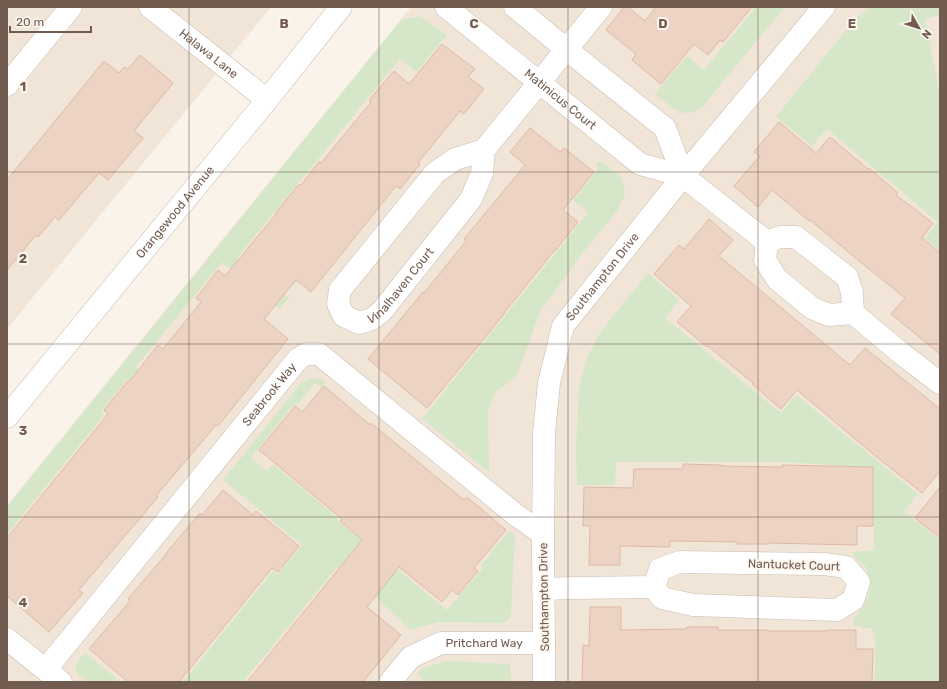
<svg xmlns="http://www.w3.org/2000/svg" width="947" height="689" viewBox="0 0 947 689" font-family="Rubik,sans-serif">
	<rect width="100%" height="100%" fill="#faf3e9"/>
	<!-- residential -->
	<g fill="#f1e5d8">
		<path d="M 7,7 L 271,7 L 7,329 Z"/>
		<path d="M 411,7 L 940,7 L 940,682 L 7,682 L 7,505 Z"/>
	</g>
	<!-- green -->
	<g fill="#d5e7c8">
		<path d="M 756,7 L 785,7 L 701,108 C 681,121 671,106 655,94 L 687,56 L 704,70 Z"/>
		<path d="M 870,7 L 938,7 L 940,15 L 925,19 L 940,95 L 940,251 L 925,239 L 938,222 L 827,129 L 812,146 L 776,117 L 856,18 Z"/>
		<path d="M 420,16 L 447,35 L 416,72 L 400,59 L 237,258 L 289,298 L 279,309 L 222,262 L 136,367 L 148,377 L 139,387 L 128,379 L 101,411 L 104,415 L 7,534 L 7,507 L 401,20 Z"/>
		<path d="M 600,161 L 622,178 L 625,195 L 617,211 L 585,250 L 540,311 L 517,376 L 496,392 L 488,411 L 489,472 L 422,419 L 588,213 L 573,200 L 599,168 L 596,165 Z"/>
		<path d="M 648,273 L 679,300 L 665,318 L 781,413 L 796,395 L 918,494 L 904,511 L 940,540 L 940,682 L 875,682 L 875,636 L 871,628 L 854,626 L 854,618 L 866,603 L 870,591 L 866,567 L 853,556 L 852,552 L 874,550 L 873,468 L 785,462 L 616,462 L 615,485 L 577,485 L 576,449 L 579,386 L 587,358 L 601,331 Z"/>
		<path d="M 312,378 L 321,379 L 326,383 L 321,387 L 315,383 L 296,406 L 294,404 L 251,458 L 267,471 L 273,464 L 338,518 L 337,520 L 447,610 L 483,568 L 481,565 L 509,531 L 515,535 L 511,615 L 509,619 L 502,623 L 439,622 L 410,630 L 376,597 L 337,567 L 243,682 L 183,682 L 273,571 L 277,575 L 302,545 L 223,480 L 302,382 Z"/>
		<path d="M 85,653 L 117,679 L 115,682 L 87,682 L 76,672 L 76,663 Z"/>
		<path d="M 446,661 L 510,664 L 511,682 L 427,682 L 418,675 L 420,670 L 424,668 Z"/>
	</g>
	<!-- building -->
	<g fill="#edd3c3" stroke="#debaa5">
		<path d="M 624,7 L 628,7 L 645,21 L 656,7 L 752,7 L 723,42 L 720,40 L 708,55 L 694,44 L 661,84 L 632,60 L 636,54 L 606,30 Z"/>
		<path d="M 442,44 L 475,69 L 468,77 L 484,89 L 464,114 L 460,111 L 418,163 L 420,164 L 400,189 L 396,186 L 311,292 L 296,280 L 264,319 L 288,339 L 218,426 L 216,425 L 156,496 L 158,497 L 79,590 L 83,593 L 49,632 L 7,596 L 7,538 L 108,414 L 104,410 L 128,381 L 129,382 L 158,345 L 163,349 L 201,302 L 196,298 L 218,270 L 225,276 L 276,214 L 275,214 L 299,184 L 301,185 L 319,162 L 321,163 L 371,102 L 369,100 L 394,71 L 409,84 Z"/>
		<path d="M 140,55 L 173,83 L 134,131 L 143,138 L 108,180 L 99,173 L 59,220 L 55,217 L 38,237 L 36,235 L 7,270 L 7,180 L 104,61 L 119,73 L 124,67 L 128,69 Z"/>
		<path d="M 779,122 L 816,153 L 830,137 L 868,169 L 869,168 L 898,193 L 896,195 L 933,223 L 922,238 L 940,253 L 940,354 L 891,314 L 905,298 L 858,260 L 810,220 L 809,221 L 772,190 L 758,207 L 734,186 L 760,156 L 754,152 Z"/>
		<path d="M 530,128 L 560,152 L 564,148 L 594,172 L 563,210 L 578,222 L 554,252 L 553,252 L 504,313 L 504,314 L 492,329 L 427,408 L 368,359 L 423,292 L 424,293 L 466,241 L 464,239 L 525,165 L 510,152 Z"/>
		<path d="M 709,219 L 733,240 L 719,256 L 850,365 L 865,348 L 940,409 L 940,471 L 922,493 L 873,454 L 797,390 L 781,409 L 752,384 L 753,383 L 708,346 L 707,347 L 677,322 L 691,306 L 654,274 L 679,245 L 684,249 Z"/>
		<path d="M 324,386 L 370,425 L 371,423 L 464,500 L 467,497 L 506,530 L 474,568 L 478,571 L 458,595 L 452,590 L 442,602 L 399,567 L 367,607 L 401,635 L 363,682 L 247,682 L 362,540 L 340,521 L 342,519 L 259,450 L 295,406 L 302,412 Z"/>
		<path d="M 683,464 L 721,465 L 721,466 L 782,467 L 782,465 L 873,467 L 873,526 L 857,526 L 857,545 L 768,543 L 768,544 L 737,544 L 737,542 L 670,541 L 670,547 L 620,546 L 620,565 L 589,565 L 590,526 L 583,526 L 584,487 L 633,488 L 634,469 L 683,469 Z"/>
		<path d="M 940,487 L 940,538 L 915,518 Z"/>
		<path d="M 223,490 L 253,515 L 256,511 L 299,546 L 278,572 L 272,568 L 179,682 L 128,682 L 89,649 L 130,601 L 128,599 L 167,553 L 167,552 L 200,513 L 202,515 Z"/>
		<path d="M 590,607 L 621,607 L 621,630 L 686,629 L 687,627 L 718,627 L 718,630 L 768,630 L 768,631 L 826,631 L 826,630 L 856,630 L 856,649 L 873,649 L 872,682 L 582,682 L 583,645 L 589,646 Z"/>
	</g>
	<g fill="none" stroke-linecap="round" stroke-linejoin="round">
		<!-- minor casing -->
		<g stroke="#cbbbb0" stroke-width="23">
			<g id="minor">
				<path id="s1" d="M 150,7 L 267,100"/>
				<path id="s2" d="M 446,7 L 640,164 L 683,176 L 767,242"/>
				<path d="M 515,7 L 566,49 L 665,128 L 683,176"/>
				<path d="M 7,85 L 71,7"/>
				<path id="s3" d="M 484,150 L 455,159 L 435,173 L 340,290 L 338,304 L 344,316 L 359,323 L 372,319 L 382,311 L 471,199 L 482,173 L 484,150 L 601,7"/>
				<path d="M 853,313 L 852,292 L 847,277 L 796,237 L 780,237 L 767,242 L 765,260 L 777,279 L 812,308 L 829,315 L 853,313 L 902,354 L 940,383"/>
				<path id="s4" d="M 7,417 L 267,100 L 341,7"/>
				<path d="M 680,562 L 824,564 L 846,567 L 859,582 L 853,600 L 837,610 L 693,605 L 662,598 L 654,587 L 660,569 Z"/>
				<path d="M 543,589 L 573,588 L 654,587"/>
				<path d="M 7,639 L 61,682"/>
				<path id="s5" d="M 46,669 L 298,359 L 306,354 L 319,354 L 516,515 L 543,534"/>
				<path id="s6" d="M 390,682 L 411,657 L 441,643 L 544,643"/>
				<path id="s7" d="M 544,682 L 544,643 L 543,548 L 544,433 L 549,383 L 563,326 L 683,176 L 824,7"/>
			</g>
		</g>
		<!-- minor -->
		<use href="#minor" stroke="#fff" stroke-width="22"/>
	</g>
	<!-- grid -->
	<path fill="none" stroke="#725b4f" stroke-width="1" stroke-opacity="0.55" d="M 189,7 L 189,682M 379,7 L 379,682M 568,7 L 568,682M 758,7 L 758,682M 7,172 L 940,172M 7,344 L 940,344M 7,517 L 940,517"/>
	<g text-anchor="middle" stroke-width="4" stroke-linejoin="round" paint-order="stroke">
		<!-- street labels -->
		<g font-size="12" fill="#725b4f" stroke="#fdf7ef">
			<text dy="4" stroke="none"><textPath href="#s1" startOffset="75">Halawa Lane</textPath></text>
			<text dy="4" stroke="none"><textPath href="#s2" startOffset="147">Matinicus Court</textPath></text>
			<text dy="4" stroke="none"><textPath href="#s4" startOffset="265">Orangewood Avenue</textPath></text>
			<text dy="4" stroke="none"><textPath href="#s7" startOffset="421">Southampton Drive</textPath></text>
			<text dy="4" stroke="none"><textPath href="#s3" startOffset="307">Vinalhaven Court</textPath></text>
			<text dy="4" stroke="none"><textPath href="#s5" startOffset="354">Seabrook Way</textPath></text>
			<text transform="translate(794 565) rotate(2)" y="4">Nantucket Court</text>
			<text transform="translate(544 597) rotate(-91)" y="4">Southampton Drive</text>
			<text dy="4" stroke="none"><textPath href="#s6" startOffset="109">Pritchard Way</textPath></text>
		</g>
	</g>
	<g font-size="13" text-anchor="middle" font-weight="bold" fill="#725b4f" stroke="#fdf7ef" stroke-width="4" stroke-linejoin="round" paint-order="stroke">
		<text x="284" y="28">B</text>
		<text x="474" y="28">C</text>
		<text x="663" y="28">D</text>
		<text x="852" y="28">E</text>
		<text x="23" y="91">1</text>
		<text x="23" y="263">2</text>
		<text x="23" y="435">3</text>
		<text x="23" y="607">4</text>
	</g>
	<!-- border -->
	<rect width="947" height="689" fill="none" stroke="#725b4f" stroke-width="16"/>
	<!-- north arrow -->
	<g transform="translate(919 28) rotate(129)" stroke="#fdf7ef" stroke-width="3" paint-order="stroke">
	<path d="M0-3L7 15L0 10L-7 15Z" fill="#725b4f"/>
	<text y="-6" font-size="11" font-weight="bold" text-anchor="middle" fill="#725b4f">N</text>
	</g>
	<!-- scale -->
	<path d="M10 26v6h81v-6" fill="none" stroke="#725b4f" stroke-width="2"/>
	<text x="16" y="26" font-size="12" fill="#725b4f" stroke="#fdf7ef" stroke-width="3" paint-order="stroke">20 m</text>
</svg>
